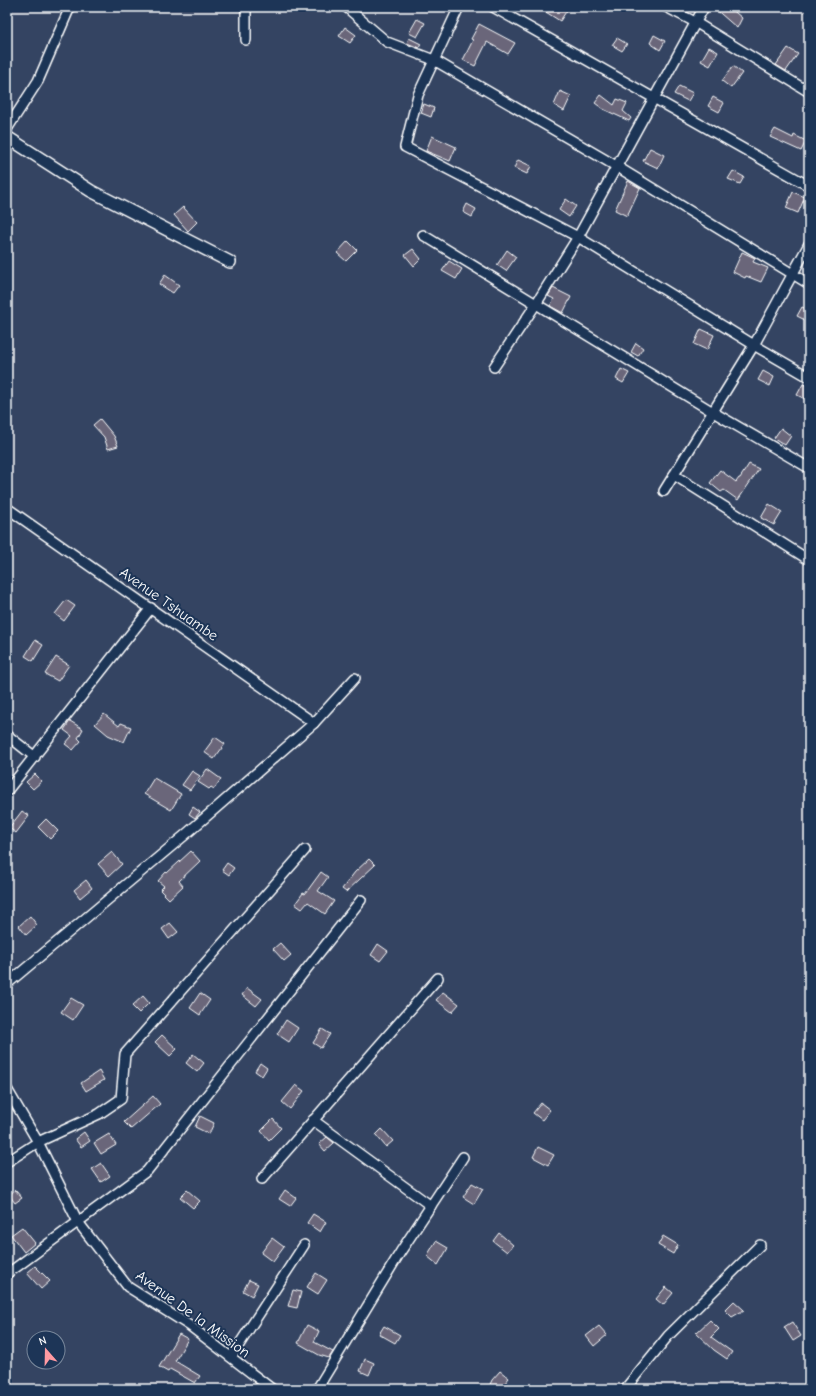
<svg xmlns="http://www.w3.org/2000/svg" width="816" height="1396" viewBox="0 0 816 1396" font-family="'Comic Neue',sans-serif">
	<rect width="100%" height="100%" fill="#344462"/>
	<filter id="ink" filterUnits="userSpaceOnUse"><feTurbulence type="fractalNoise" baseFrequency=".025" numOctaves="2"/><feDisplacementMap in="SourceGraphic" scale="8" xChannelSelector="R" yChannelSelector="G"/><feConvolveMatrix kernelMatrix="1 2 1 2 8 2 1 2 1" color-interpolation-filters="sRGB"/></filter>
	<g filter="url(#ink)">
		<!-- building -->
		<g fill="#6b667a" stroke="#fff">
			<path d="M 538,7 L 569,7 L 560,21 Z"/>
			<path d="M 713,7 L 729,7 L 742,18 L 737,28 Z"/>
			<path d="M 417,19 L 425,23 L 417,37 L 409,33 Z"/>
			<path d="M 479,24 L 515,43 L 508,54 L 487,42 L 475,66 L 463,60 L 473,40 L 471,39 Z"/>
			<path d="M 345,27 L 356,35 L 350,43 L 339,36 Z"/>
			<path d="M 654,35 L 665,41 L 660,50 L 650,43 Z"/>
			<path d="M 409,38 L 421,44 L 419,48 L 407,43 Z"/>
			<path d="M 617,38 L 627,44 L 622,51 L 612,45 Z"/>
			<path d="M 709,47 L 718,52 L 710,66 L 701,61 Z"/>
			<path d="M 788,48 L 798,54 L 786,71 L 776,65 Z"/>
			<path d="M 733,66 L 742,73 L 731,88 L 722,81 Z"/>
			<path d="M 679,86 L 693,93 L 688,101 L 674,94 Z"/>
			<path d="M 560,91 L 571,96 L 564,111 L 554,105 Z"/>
			<path d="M 601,95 L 614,105 L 617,99 L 627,103 L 623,111 L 631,118 L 629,121 L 603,109 L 595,103 Z"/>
			<path d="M 713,97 L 724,103 L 719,112 L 708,106 Z"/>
			<path d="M 424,104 L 434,108 L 431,117 L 421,113 Z"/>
			<path d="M 775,129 L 793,138 L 794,135 L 806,141 L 801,151 L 770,137 Z"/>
			<path d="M 432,136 L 456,147 L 450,161 L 426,151 Z"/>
			<path d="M 650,148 L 664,155 L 658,168 L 643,161 Z"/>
			<path d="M 518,160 L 531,166 L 527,174 L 514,168 Z"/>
			<path d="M 733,171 L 744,177 L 740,184 L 728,179 Z"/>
			<path d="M 628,181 L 640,188 L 627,216 L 615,210 Z"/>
			<path d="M 793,192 L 805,197 L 798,213 L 786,208 Z"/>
			<path d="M 566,199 L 576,206 L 569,217 L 559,210 Z"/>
			<path d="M 467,204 L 476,209 L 472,217 L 463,212 Z"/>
			<path d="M 183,207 L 197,222 L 188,231 L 174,215 Z"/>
			<path d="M 348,241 L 357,250 L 346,261 L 337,253 Z"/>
			<path d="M 413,249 L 421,259 L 414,266 L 405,255 Z"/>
			<path d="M 507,250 L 516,257 L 506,271 L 497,265 Z"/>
			<path d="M 742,252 L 755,258 L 753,262 L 768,268 L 761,282 L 746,276 L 745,278 L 733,272 Z"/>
			<path d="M 449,261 L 462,269 L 456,279 L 442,271 Z"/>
			<path d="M 165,275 L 179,285 L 173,293 L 159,284 Z"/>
			<path d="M 553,288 L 571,297 L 563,313 L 550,306 L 554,299 L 548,296 Z"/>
			<path d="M 802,307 L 809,310 L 809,322 L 797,316 Z"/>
			<path d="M 701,329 L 714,335 L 707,350 L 694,344 Z"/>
			<path d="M 636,343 L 643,348 L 638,356 L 631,352 Z"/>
			<path d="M 621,369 L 629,373 L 623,383 L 616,379 Z"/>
			<path d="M 763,371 L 774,377 L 770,386 L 758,380 Z"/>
			<path d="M 803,384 L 809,387 L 809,391 L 805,399 L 797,395 Z"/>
			<path d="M 100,419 L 114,436 L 118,446 L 108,449 L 104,437 L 93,425 Z"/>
			<path d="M 781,428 L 791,436 L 785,445 L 774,438 Z"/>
			<path d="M 749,464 L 759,469 L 738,500 L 724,490 L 721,492 L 710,483 L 720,470 L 736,482 L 739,478 L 740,478 Z"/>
			<path d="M 769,504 L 782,512 L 774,525 L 761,518 Z"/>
			<path d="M 66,600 L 75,606 L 64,621 L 55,614 Z"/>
			<path d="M 35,640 L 43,645 L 33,661 L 25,656 Z"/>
			<path d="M 56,657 L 69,665 L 58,681 L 45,674 Z"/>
			<path d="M 104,714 L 119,726 L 121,723 L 131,727 L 124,742 L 108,735 L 95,724 Z"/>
			<path d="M 70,721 L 83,729 L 78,738 L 81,741 L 73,750 L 65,744 L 72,736 L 64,730 Z"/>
			<path d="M 215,737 L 225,744 L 214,759 L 204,752 Z"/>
			<path d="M 207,769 L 221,779 L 214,789 L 211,787 L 209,789 L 198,782 Z"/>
			<path d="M 192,771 L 200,776 L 190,790 L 182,785 Z"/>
			<path d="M 35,774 L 42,781 L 33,789 L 26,782 Z"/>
			<path d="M 154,778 L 181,794 L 171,810 L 144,794 Z"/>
			<path d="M 193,807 L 200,812 L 195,818 L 189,814 Z"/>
			<path d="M 22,811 L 29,816 L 16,833 L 9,828 Z"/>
			<path d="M 46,819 L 58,831 L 50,839 L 38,827 Z"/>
			<path d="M 191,851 L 200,861 L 179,881 L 183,886 L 169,899 L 160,890 L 164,886 L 158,881 L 166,872 L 167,873 Z"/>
			<path d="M 112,852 L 122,864 L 109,876 L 98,864 Z"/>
			<path d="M 369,859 L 375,865 L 346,892 L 342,889 L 355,872 Z"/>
			<path d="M 227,863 L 234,868 L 229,875 L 222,870 Z"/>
			<path d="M 321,872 L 328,877 L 318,891 L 334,901 L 325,914 L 308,902 L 302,909 L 295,904 L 303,893 L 305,894 Z"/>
			<path d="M 86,880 L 92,888 L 80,898 L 74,890 Z"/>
			<path d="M 30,916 L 37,925 L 26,935 L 19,926 Z"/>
			<path d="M 170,923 L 178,932 L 169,939 L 162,929 Z"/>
			<path d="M 280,943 L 291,955 L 284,961 L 273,949 Z"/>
			<path d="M 378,944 L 388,951 L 380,961 L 371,955 Z"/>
			<path d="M 247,988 L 262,999 L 256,1006 L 242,995 Z"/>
			<path d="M 443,992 L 459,1004 L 452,1012 L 436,1000 Z"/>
			<path d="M 200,993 L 210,1000 L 200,1015 L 190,1008 Z"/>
			<path d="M 143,996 L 149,1003 L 139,1013 L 132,1006 Z"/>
			<path d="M 71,998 L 83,1005 L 73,1020 L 61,1012 Z"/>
			<path d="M 286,1020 L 298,1028 L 289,1042 L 277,1034 Z"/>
			<path d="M 322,1029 L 330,1034 L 321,1048 L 313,1043 Z"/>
			<path d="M 162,1035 L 177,1049 L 170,1056 L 155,1042 Z"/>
			<path d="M 193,1054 L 204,1063 L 197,1072 L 186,1063 Z"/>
			<path d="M 260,1063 L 267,1068 L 262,1076 L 255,1071 Z"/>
			<path d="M 99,1071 L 104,1080 L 86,1091 L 81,1083 Z"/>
			<path d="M 296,1085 L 304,1091 L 290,1109 L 282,1102 Z"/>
			<path d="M 153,1096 L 160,1104 L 131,1129 L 124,1122 Z"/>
			<path d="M 541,1103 L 550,1110 L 542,1120 L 533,1113 Z"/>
			<path d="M 200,1116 L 214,1123 L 209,1134 L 195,1127 Z"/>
			<path d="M 273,1119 L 281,1128 L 269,1140 L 261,1131 Z"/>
			<path d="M 382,1129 L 393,1141 L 386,1147 L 376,1135 Z"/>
			<path d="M 84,1132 L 90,1141 L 81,1147 L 75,1139 Z"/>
			<path d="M 109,1134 L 116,1145 L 101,1154 L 94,1143 Z"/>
			<path d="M 327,1137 L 334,1143 L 325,1151 L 319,1144 Z"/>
			<path d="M 538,1147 L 554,1155 L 548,1165 L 533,1157 Z"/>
			<path d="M 101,1163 L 110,1176 L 101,1182 L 92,1169 Z"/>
			<path d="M 472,1183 L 483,1189 L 474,1204 L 463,1197 Z"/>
			<path d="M 15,1190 L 22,1198 L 15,1203 L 9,1195 Z"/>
			<path d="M 187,1190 L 200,1201 L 193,1208 L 180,1197 Z"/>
			<path d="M 285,1190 L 296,1198 L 290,1206 L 279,1199 Z"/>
			<path d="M 313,1214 L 326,1222 L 320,1232 L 307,1223 Z"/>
			<path d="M 22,1227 L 35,1243 L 24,1252 L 11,1235 Z"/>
			<path d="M 499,1233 L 513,1245 L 507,1252 L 493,1241 Z"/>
			<path d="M 663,1236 L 678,1245 L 673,1254 L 658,1245 Z"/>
			<path d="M 272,1238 L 284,1247 L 273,1262 L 261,1253 Z"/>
			<path d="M 436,1241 L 448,1248 L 438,1265 L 427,1256 Z"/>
			<path d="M 35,1266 L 50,1281 L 41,1289 L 27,1273 Z"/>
			<path d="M 316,1273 L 327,1280 L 318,1294 L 307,1287 Z"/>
			<path d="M 249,1280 L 258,1284 L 252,1296 L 243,1291 Z"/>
			<path d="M 666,1287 L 673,1293 L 663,1305 L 656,1299 Z"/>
			<path d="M 293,1290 L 301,1292 L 297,1308 L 288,1306 Z"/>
			<path d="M 734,1301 L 744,1310 L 732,1317 L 725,1310 Z"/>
			<path d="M 710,1320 L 719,1329 L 711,1337 L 732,1352 L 727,1359 L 714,1350 L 696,1333 Z"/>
			<path d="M 792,1322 L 801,1336 L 793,1341 L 784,1327 Z"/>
			<path d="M 307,1325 L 319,1331 L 314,1342 L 333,1352 L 329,1358 L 319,1355 L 298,1343 Z"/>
			<path d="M 384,1326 L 400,1335 L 395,1343 L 379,1334 Z"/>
			<path d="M 599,1326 L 607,1335 L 594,1346 L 586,1336 Z"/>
			<path d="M 179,1334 L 188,1339 L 175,1361 L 200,1376 L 195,1383 L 170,1369 L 168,1372 L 159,1367 Z"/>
			<path d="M 365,1359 L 374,1363 L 369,1375 L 360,1371 Z"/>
			<path d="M 500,1371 L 509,1378 L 500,1389 L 488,1389 L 492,1380 Z"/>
		</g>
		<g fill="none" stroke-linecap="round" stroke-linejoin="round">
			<!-- minor casing -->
			<g stroke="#fff" stroke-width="12">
				<g id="minor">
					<path d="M 246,7 L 246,40"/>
					<path d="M 346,7 L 387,42 L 434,60 L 616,166 L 809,284"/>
					<path d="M 459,7 L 418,95 L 405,147 L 578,237 L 754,345 L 809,377"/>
					<path d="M 493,7 L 809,186"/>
					<path d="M 666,7 L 695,22 L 809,92"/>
					<path d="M 7,129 L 38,81 L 70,7"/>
					<path d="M 423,235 L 713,412 L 809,468"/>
					<path d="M 494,367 L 536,304 L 578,237 L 704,7"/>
					<path d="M 674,475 L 809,560"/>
					<path d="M 664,491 L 754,345 L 809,244"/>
					<path d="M 7,508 L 314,723"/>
					<path d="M 7,735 L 35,757"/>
					<path d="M 7,791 L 151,608"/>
					<path d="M 7,984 L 185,835 L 314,723 L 355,678"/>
					<path d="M 7,1089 L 38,1142 L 78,1222 L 128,1287 L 190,1326 L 272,1389"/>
					<path d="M 313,1120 L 431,1206"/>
					<path d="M 7,1162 L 38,1142 L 99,1114 L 121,1099 L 125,1054 L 305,850"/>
					<path d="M 262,1179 L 438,978"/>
					<path d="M 7,1274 L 147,1171 L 361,900"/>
					<path d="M 231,1357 L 304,1245"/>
					<path d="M 317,1389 L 401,1251 L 463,1157"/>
					<path d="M 625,1389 L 668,1336 L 760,1245"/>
				</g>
			</g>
			<!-- tertiary casing -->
			<g stroke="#fff" stroke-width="14">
				<path id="tertiary" d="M 7,137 L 91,191 L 230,262"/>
			</g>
			<!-- minor -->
			<use href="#minor" stroke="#1d3557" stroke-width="9"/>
			<!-- tertiary -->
			<use href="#tertiary" stroke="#1d3557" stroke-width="11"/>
		</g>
	</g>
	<g text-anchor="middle" stroke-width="4" stroke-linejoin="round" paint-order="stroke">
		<!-- street labels -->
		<g font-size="15" fill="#fff" stroke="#1d3557">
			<text transform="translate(169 604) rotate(35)" y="5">Avenue Tshuambe</text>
			<text transform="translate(193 1314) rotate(36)" y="5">Avenue De la Mission</text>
		</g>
	</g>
	<!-- margin -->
	<rect width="816" height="1396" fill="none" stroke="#1d3557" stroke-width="24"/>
	<rect x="12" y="12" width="792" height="1372" fill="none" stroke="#fff" stroke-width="1.5" filter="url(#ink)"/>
	<!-- north arrow -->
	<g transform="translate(46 1350) rotate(340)"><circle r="19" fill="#1d3557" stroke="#77869a"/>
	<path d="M0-3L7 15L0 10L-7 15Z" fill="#ff9aa2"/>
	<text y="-6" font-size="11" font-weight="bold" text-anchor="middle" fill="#ffffff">N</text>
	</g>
</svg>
